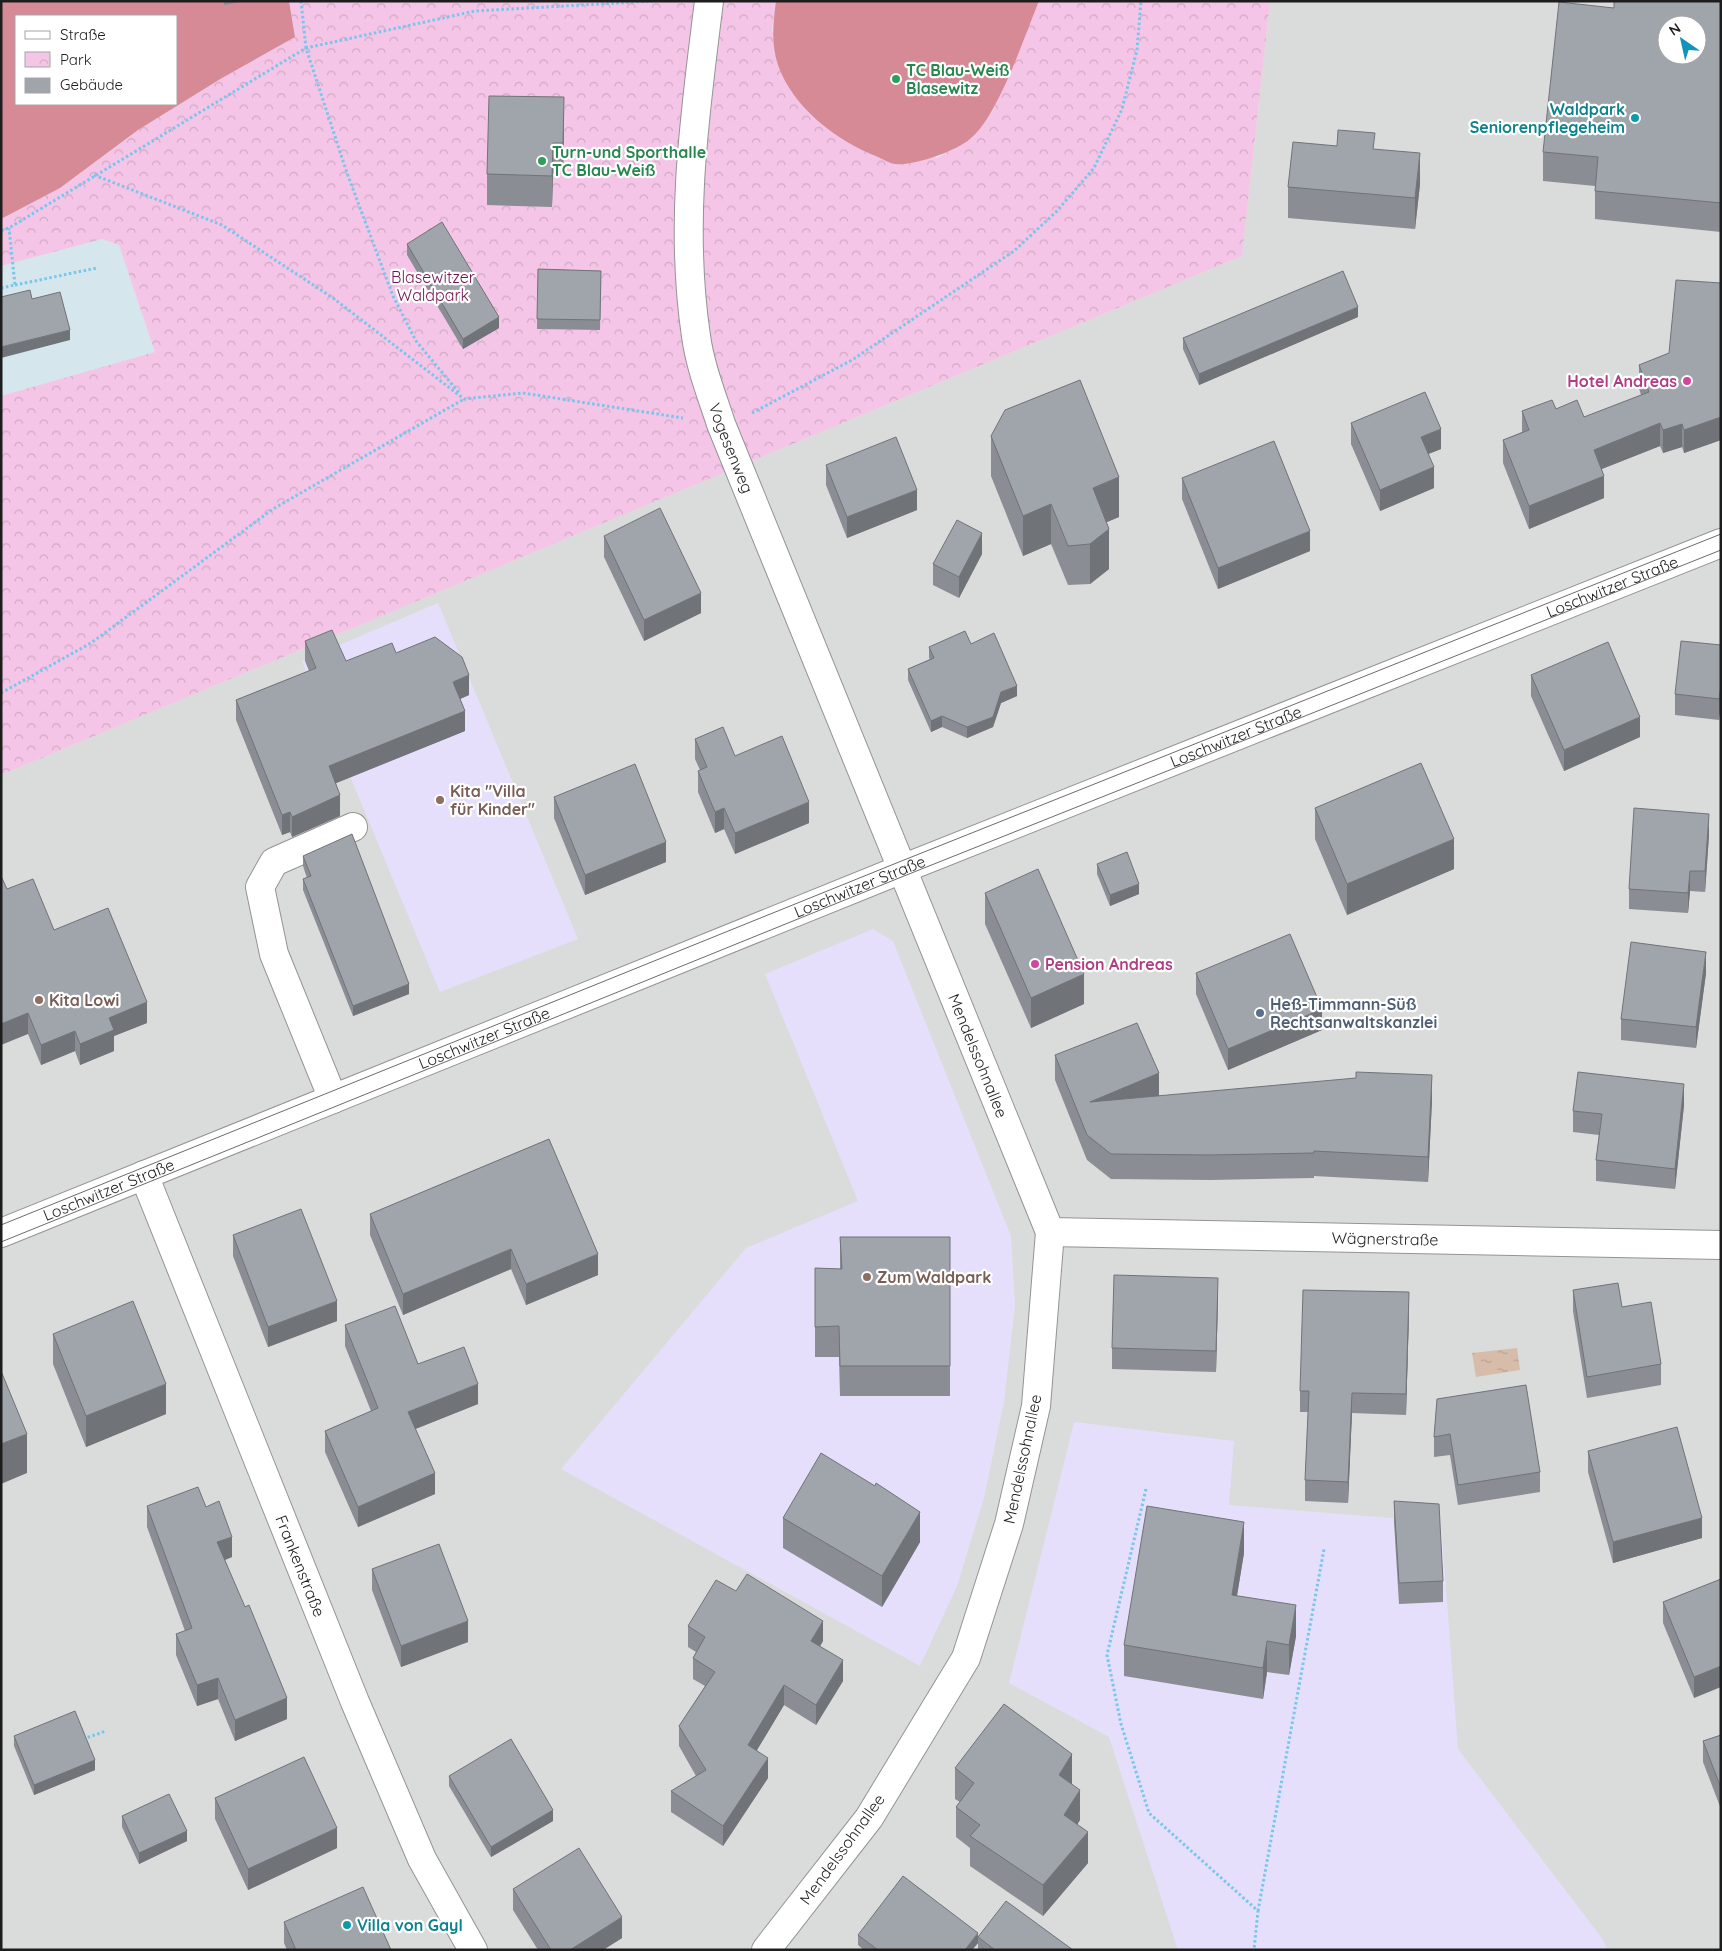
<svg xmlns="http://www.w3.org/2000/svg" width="1722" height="1951" viewBox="0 0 1722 1951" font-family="Quicksand,sans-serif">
	<defs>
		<pattern id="park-crowns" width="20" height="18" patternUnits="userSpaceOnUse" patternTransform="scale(1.25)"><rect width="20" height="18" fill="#f4c5e6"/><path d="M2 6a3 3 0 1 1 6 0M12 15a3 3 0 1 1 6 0" fill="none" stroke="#d1a9c5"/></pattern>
		<pattern id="water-ripples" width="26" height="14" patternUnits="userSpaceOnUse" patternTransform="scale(1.25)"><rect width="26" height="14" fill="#d7bda9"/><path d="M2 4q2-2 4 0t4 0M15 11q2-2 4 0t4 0" fill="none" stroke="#b8a291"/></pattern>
	</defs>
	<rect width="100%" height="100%" fill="#e4e5ed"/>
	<!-- residential -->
	<path fill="#dadbdb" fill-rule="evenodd" d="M 1270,1 L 1721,1 L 1721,1950 L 1,1950 L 1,775 L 1242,256 ZM 1667,25 L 1697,25 L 1697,55 L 1667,55 Z"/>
	<!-- commercial -->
	<path fill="#d5e7ed" d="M 102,239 L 119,245 L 155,352 L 1,396 L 1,266 Z"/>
	<!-- education -->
	<g fill="#e5dffc">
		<path d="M 438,603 L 578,939 L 440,992 L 302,661 Z"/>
		<path d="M 873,929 L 893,941 L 1011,1236 L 1015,1306 L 1004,1402 L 984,1498 L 957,1586 L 920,1666 L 561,1469 L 746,1248 L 858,1201 L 765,974 Z"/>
		<path d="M 1074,1422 L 1234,1441 L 1229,1505 L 1441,1522 L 1458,1749 L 1601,1937 L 1608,1950 L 1178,1950 L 1109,1737 L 1009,1683 Z"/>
	</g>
	<!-- park -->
	<path fill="url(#park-crowns)" d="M 289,1 L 776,1 L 772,31 L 937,158 L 970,139 L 992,112 L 1039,1 L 1270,1 L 1242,256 L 1,775 L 1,396 L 155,352 L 119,245 L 102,239 L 1,266 L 1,219 L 60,188 L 138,130 L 222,78 L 295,37 Z"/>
	<!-- pitch -->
	<g fill="#d58a96" fill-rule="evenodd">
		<path d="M 1,1 L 289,1 L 295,37 L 222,78 L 138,130 L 60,188 L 1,219 ZM 16,16 L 176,16 L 176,104 L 16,104 Z"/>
		<path d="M 776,1 L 1039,1 C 1024,37 998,117 970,139 C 956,151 914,166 896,164 C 890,164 883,159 878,157 C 837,141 793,108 778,65 C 771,44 773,23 776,1 Z"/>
	</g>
	<!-- water -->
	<path fill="url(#water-ripples)" d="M 1517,1348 L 1520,1370 L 1476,1377 L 1472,1353 Z"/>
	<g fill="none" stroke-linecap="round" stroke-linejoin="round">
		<!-- minor casing -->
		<g stroke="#949494" stroke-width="30">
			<g id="minor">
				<path id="s1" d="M 709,1 C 695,114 679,222 696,336 C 700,366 712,396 721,424 L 1050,1232 L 1036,1406 L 1009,1524 L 966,1658 L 869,1818 L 766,1950"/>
				<path d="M 333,1099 L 274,954 L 260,887 L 274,862 L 353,827"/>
				<path id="s2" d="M 144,1175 L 355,1702 L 422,1859 L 473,1950"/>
				<path id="s3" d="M 1050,1232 L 1721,1245"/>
				<path id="s4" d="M 1,1233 L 902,869 L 1721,543"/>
			</g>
		</g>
		<!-- path -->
		<g stroke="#77c6ec" stroke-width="3" stroke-dasharray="2.5 2.5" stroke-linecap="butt">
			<path d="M 301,1 L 306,48 L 347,173 L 393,296 L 416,341 L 460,394"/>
			<path d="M 94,175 L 222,225 L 333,298 L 464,399 L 523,393 L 683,418"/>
			<path d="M 1,230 L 9,228 L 306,48 L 475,11 L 653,1"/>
			<path d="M 15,285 L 97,268"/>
			<path d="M 1,288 L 15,285 L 9,228"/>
			<path d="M 752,413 L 852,360 L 1014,251 L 1056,212 L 1094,168 L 1122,109 L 1137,50 L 1141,1"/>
			<path d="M 1,693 L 91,643 L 273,509 L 464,399"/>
			<path d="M 1146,1489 L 1107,1655 L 1121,1724 L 1149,1813 L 1258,1911 L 1254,1950"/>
			<path d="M 83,1739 L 106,1731"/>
			<path d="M 1258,1911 L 1324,1549"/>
		</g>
		<!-- minor -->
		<use href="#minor" stroke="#fff" stroke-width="28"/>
		<!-- tram -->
		<g stroke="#6b6b6b" stroke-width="1">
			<path d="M 1,1225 L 899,862 L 1721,534"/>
			<path d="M 1,1242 L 904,876 L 1721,550"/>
		</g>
	</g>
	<!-- wall -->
	<g fill="#8a8d93">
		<path d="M 224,1 L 245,1 L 224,5 Z"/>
		<path d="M 1721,1 L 1721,232 L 1595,219 L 1595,186 L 1543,181 L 1543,152 L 1614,8 Z"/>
		<path d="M 564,128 L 563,174 L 553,173 L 552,207 L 487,205 L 487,174 Z"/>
		<path d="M 1375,150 L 1420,184 L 1415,229 L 1288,218 L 1288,187 Z"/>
		<path d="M 407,244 L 499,328 L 463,349 L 407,255 Z"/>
		<path d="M 538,269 L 601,271 L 600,330 L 537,329 Z"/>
		<path d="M 1721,283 L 1721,440 L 1684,453 L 1682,447 L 1663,453 L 1660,446 L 1602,469 L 1604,498 L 1529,529 L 1503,463 L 1503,440 L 1522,432 L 1522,411 L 1556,409 L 1584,417 L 1641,395 L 1639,388 L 1639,365 L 1669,353 Z"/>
		<path d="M 1358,317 L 1199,385 L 1183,349 L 1183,338 Z"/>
		<path d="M 1351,423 L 1441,449 L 1428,454 L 1434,488 L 1380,511 L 1351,444 Z"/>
		<path d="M 991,436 L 1119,517 L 1106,522 L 1109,569 L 1090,584 L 1068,585 L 1051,544 L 1023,556 L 991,476 Z"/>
		<path d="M 826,465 L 917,510 L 847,538 L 826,485 Z"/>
		<path d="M 1182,478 L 1310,551 L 1218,589 L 1182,499 Z"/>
		<path d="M 604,536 L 701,613 L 644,641 L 604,557 Z"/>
		<path d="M 982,554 L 959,598 L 933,585 L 933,564 Z"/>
		<path d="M 305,641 L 346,661 L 396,653 L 469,695 L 460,699 L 465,731 L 336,783 L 340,816 L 292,837 L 290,832 L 282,835 L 236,720 L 236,700 L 309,671 L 305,661 Z"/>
		<path d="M 971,644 L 1017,696 L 1001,703 L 993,727 L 967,738 L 942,727 L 931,732 L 908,680 L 908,669 L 930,659 L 929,658 L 929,647 Z"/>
		<path d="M 1721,645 L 1719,720 L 1675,715 L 1675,694 Z"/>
		<path d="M 1531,675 L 1640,737 L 1564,771 L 1531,696 Z"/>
		<path d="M 695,739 L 735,756 L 809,823 L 735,854 L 724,829 L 715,833 L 698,792 L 698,771 L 700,770 L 695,759 Z"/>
		<path d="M 554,797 L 666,862 L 585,895 L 554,818 Z"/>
		<path d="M 1315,808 L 1454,869 L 1347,915 L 1315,839 Z"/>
		<path d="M 1709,835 L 1705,892 L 1690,891 L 1688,913 L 1629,909 L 1629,889 Z"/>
		<path d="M 303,856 L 409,994 L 353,1016 L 303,890 L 303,879 L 307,878 L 303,866 Z"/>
		<path d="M 1097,864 L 1139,894 L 1110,906 L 1097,874 Z"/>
		<path d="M 7,889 L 54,930 L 147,1023 L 114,1036 L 114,1051 L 80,1065 L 75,1051 L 41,1065 L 28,1034 Z"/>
		<path d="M 985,893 L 1084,1004 L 1031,1028 L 985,924 Z"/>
		<path d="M 1196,973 L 1322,1030 L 1228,1070 L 1196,994 Z"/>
		<path d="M 1706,973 L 1696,1048 L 1621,1040 L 1621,1019 Z"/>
		<path d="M 1055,1055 L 1159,1096 L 1432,1100 L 1428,1182 L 1314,1176 L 1314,1178 L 1211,1180 L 1111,1179 L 1087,1160 L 1055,1080 Z"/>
		<path d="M 1684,1105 L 1675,1189 L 1596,1181 L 1596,1160 L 1599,1135 L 1573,1132 L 1573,1111 Z"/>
		<path d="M 549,1139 L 598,1275 L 526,1305 L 511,1269 L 403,1315 L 370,1235 L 370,1214 Z"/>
		<path d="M 233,1235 L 337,1321 L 268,1347 L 233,1256 Z"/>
		<path d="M 840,1237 L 950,1237 L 950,1396 L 840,1396 L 839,1357 L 815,1357 L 815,1268 L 840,1269 Z"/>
		<path d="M 1573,1290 L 1622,1307 L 1661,1364 L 1661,1385 L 1587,1398 L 1573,1311 Z"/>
		<path d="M 1218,1298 L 1216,1372 L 1112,1369 L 1112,1348 Z"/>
		<path d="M 1409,1313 L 1406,1415 L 1352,1413 L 1348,1503 L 1305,1501 L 1305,1480 L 1308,1412 L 1300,1412 L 1300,1391 Z"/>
		<path d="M 345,1325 L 418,1364 L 478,1404 L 415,1429 L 435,1494 L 358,1527 L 325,1452 L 325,1431 L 371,1411 L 345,1346 Z"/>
		<path d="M 53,1334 L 166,1414 L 86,1447 L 53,1364 Z"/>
		<path d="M 1437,1399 L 1540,1472 L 1540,1492 L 1458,1505 L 1450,1455 L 1434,1457 L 1434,1437 Z"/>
		<path d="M 1588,1451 L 1702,1538 L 1613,1563 L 1588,1472 Z"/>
		<path d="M 1394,1501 L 1443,1581 L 1443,1602 L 1399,1604 L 1394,1522 Z"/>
		<path d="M 147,1506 L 206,1507 L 232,1557 L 225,1560 L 287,1719 L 235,1741 L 218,1699 L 197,1706 L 176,1655 L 176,1634 L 185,1631 L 147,1527 Z"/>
		<path d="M 783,1518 L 920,1542 L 882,1607 L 783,1548 Z"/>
		<path d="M 1244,1553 L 1237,1596 L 1296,1636 L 1289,1675 L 1267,1672 L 1263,1699 L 1124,1676 L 1124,1645 Z"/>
		<path d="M 372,1569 L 468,1642 L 401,1667 L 372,1590 Z"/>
		<path d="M 1721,1579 L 1694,1698 L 1663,1623 L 1663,1602 Z"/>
		<path d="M 688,1626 L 823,1641 L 820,1646 L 843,1681 L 816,1725 L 784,1705 L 757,1750 L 768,1778 L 723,1846 L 671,1812 L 671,1791 L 696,1776 L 679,1746 L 679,1726 L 705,1686 L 693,1679 L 693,1658 L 696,1652 L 688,1647 Z"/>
		<path d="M 1721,1735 L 1721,1809 L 1703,1762 L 1703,1741 Z"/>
		<path d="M 14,1736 L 95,1770 L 34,1795 L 14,1746 Z"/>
		<path d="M 955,1768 L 1072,1784 L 1080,1820 L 1077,1825 L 1088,1863 L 1043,1916 L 970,1866 L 970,1848 L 956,1837 L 956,1807 L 960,1802 L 955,1799 Z"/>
		<path d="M 449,1776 L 553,1821 L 491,1857 L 449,1786 Z"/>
		<path d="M 215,1798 L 337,1848 L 248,1890 L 215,1819 Z"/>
		<path d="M 122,1816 L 187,1841 L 139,1864 L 122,1827 Z"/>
		<path d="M 513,1889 L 622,1938 L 603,1950 L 538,1950 L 513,1910 Z"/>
		<path d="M 284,1922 L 391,1950 L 287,1950 L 284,1943 Z"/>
		<path d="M 858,1935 L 978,1943 L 972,1950 L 864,1950 L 858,1945 Z"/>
		<path d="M 978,1937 L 1073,1950 L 978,1950 Z"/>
	</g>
	<!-- shaded-wall -->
	<g fill="#707378">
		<path d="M 564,97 L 564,128 L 563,174 L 563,143 Z"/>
		<path d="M 553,143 L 553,173 L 552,207 L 552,176 Z"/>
		<path d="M 1420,153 L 1420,184 L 1415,229 L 1415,198 Z"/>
		<path d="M 1358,307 L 1358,317 L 1199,385 L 1199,374 Z"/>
		<path d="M 499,317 L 499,328 L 463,349 L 463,339 Z"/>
		<path d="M 70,330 L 70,340 L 1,358 L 1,347 Z"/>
		<path d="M 1721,417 L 1721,440 L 1684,453 L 1684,430 Z"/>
		<path d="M 1660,423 L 1660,446 L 1594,472 L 1594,450 Z"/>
		<path d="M 1682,424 L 1682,447 L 1663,453 L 1663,430 Z"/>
		<path d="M 1441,429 L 1441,449 L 1421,457 L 1421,437 Z"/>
		<path d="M 1434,467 L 1434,488 L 1380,511 L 1380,490 Z"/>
		<path d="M 1604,476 L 1604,498 L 1529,529 L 1529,506 Z"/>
		<path d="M 1119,477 L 1119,517 L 1093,528 L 1093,488 Z"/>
		<path d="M 917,490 L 917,510 L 847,538 L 847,517 Z"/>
		<path d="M 1051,504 L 1051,544 L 1023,556 L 1023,516 Z"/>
		<path d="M 1109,529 L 1109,569 L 1090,584 L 1090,544 Z"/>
		<path d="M 1310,531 L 1310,551 L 1218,589 L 1218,568 Z"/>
		<path d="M 982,533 L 982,554 L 959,598 L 959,577 Z"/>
		<path d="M 701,593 L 701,613 L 644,641 L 644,620 Z"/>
		<path d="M 469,675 L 469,695 L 453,702 L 453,682 Z"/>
		<path d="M 1721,685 L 1721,705 L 1719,720 L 1719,699 Z"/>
		<path d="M 1017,686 L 1017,696 L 1001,703 L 993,727 L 967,738 L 967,727 L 1001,692 Z"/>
		<path d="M 465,711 L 465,731 L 329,786 L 329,766 Z"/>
		<path d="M 942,716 L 942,727 L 931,732 L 931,721 Z"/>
		<path d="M 1640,717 L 1640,737 L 1564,771 L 1564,750 Z"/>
		<path d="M 340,795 L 340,816 L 292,837 L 292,817 Z"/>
		<path d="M 809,802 L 809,823 L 735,854 L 735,833 Z"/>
		<path d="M 724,808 L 724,829 L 715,833 L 715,812 Z"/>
		<path d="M 290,812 L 290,832 L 282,835 L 282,815 Z"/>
		<path d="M 1709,814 L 1709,835 L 1705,892 L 1705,871 Z"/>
		<path d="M 1454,839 L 1454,869 L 1347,915 L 1347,884 Z"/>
		<path d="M 666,842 L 666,862 L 585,895 L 585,875 Z"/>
		<path d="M 1690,871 L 1690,891 L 1688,913 L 1688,893 Z"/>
		<path d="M 1139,884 L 1139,894 L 1110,906 L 1110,895 Z"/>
		<path d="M 1706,952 L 1706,973 L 1696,1048 L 1696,1027 Z"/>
		<path d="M 1084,974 L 1084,1004 L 1031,1028 L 1031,998 Z"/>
		<path d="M 409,984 L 409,994 L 353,1016 L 353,1006 Z"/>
		<path d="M 147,1002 L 147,1023 L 114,1036 L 114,1051 L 80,1065 L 80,1044 L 109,1018 Z"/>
		<path d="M 1322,1009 L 1322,1030 L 1228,1070 L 1228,1049 Z"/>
		<path d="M 28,1013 L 28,1034 L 1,1045 L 1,1024 Z"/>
		<path d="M 75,1031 L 75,1051 L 41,1065 L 41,1045 Z"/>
		<path d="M 1159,1073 L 1159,1098 L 1090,1102 Z"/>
		<path d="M 1432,1075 L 1432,1100 L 1428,1182 L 1428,1157 Z"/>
		<path d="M 1684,1084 L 1684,1105 L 1675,1189 L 1675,1169 Z"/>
		<path d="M 511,1249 L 511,1269 L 403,1315 L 403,1294 Z"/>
		<path d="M 598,1254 L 598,1275 L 526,1305 L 526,1284 Z"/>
		<path d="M 1218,1278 L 1218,1298 L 1216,1372 L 1216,1351 Z"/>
		<path d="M 1409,1292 L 1409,1313 L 1406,1415 L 1406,1394 Z"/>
		<path d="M 337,1301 L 337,1321 L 268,1347 L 268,1327 Z"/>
		<path d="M 166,1384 L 166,1414 L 86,1447 L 86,1416 Z"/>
		<path d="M 478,1384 L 478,1404 L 408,1432 L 408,1412 Z"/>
		<path d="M 1352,1393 L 1352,1413 L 1348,1503 L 1348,1482 Z"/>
		<path d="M 27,1434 L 27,1473 L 1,1484 L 1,1444 Z"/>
		<path d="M 435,1473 L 435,1494 L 358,1527 L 358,1507 Z"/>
		<path d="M 920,1512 L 920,1542 L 882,1607 L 882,1576 Z"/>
		<path d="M 1702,1518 L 1702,1538 L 1613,1563 L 1613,1542 Z"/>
		<path d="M 1244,1522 L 1244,1553 L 1232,1625 L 1232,1595 Z"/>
		<path d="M 232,1537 L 232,1557 L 217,1563 L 217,1542 Z"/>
		<path d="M 1296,1605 L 1296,1636 L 1289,1675 L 1289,1645 Z"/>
		<path d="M 468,1621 L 468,1642 L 401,1667 L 401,1646 Z"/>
		<path d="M 823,1621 L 823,1641 L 811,1662 L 811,1641 Z"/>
		<path d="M 1267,1641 L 1267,1672 L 1263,1699 L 1263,1668 Z"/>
		<path d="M 843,1660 L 843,1681 L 816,1725 L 816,1705 Z"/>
		<path d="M 1721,1666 L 1721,1687 L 1694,1698 L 1694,1677 Z"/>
		<path d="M 218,1678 L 218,1699 L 197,1706 L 197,1685 Z"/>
		<path d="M 784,1685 L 784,1705 L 748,1765 L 748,1745 Z"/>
		<path d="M 287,1698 L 287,1719 L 235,1741 L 235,1720 Z"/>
		<path d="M 1072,1754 L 1072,1785 L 1059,1775 Z"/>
		<path d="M 768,1758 L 768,1778 L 723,1846 L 723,1826 Z"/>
		<path d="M 95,1760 L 95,1770 L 34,1795 L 34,1785 Z"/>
		<path d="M 1080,1790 L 1080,1820 L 1064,1846 L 1064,1815 Z"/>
		<path d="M 553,1810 L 553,1821 L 491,1857 L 491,1847 Z"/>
		<path d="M 337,1828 L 337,1848 L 248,1890 L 248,1869 Z"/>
		<path d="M 187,1831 L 187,1841 L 139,1864 L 139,1853 Z"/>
		<path d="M 1088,1832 L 1088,1863 L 1043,1916 L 1043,1885 Z"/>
		<path d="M 622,1917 L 622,1938 L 603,1950 L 570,1950 Z"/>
		<path d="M 978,1933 L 978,1943 L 972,1950 L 965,1950 Z"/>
	</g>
	<!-- building -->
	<g fill="#a0a4ab" stroke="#707378" fill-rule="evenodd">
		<path d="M 1614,1 L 1721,1 L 1721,203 L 1595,191 L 1598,157 L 1543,152 L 1559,2 L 1614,8 ZM 1667,25 L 1697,25 L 1697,55 L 1667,55 Z"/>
		<path d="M 489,96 L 564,97 L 563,143 L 553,143 L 552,176 L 487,174 Z"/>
		<path d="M 1338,130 L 1375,133 L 1373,149 L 1420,153 L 1415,198 L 1288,187 L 1293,142 L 1337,146 Z"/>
		<path d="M 442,222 L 499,317 L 463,339 L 407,244 Z"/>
		<path d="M 538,269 L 601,271 L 600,320 L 537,319 Z"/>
		<path d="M 1343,271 L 1358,307 L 1199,374 L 1183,338 Z"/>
		<path d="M 1676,280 L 1721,283 L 1721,417 L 1684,430 L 1682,424 L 1663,430 L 1660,423 L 1594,450 L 1604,476 L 1529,506 L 1503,440 L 1529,430 L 1522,411 L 1552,400 L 1556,409 L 1577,400 L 1584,417 L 1649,392 L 1639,365 L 1669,353 Z"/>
		<path d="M 30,290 L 32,299 L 60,292 L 70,330 L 1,347 L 1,297 Z"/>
		<path d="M 1080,380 L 1119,477 L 1093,488 L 1109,529 L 1090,544 L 1068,546 L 1051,504 L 1023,516 L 991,436 L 1005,410 Z"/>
		<path d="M 1425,392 L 1441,429 L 1421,437 L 1434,467 L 1380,490 L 1351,423 Z"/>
		<path d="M 896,437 L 917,490 L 847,517 L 826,465 Z"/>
		<path d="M 1274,441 L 1310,531 L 1218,568 L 1182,478 Z"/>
		<path d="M 660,508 L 701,593 L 644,620 L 604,536 Z"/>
		<path d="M 957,520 L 982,533 L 959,577 L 933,564 Z"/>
		<path d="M 332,630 L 346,661 L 392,643 L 396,653 L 435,637 L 462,657 L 469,675 L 453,682 L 465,711 L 329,766 L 340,795 L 292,817 L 290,812 L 282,815 L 236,700 L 316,668 L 305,641 Z"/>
		<path d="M 965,631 L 971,644 L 994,633 L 1017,686 L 1001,692 L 993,717 L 967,727 L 942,716 L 931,721 L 908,669 L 934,658 L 929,647 Z"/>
		<path d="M 1681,641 L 1721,645 L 1721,685 L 1719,699 L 1675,694 Z"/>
		<path d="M 1608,642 L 1640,717 L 1564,750 L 1531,675 Z"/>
		<path d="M 723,727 L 735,756 L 782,736 L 809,802 L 735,833 L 724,808 L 715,812 L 698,771 L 707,767 L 695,739 Z"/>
		<path d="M 1421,763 L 1454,839 L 1347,884 L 1315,808 Z"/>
		<path d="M 635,764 L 666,842 L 585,875 L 554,797 Z"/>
		<path d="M 1634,808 L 1709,814 L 1705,871 L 1690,871 L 1688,893 L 1629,889 Z"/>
		<path d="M 352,834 L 409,984 L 353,1006 L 303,879 L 311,876 L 303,856 Z"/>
		<path d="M 1127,852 L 1139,884 L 1110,895 L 1097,864 Z"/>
		<path d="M 1038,869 L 1084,974 L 1031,998 L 985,893 Z"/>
		<path d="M 1,876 L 7,889 L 33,879 L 54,930 L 108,908 L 147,1002 L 109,1018 L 114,1030 L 80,1044 L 75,1031 L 41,1045 L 28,1013 L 1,1024 Z"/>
		<path d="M 1290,934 L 1322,1009 L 1228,1049 L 1196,973 Z"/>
		<path d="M 1631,942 L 1706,952 L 1696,1027 L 1621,1019 Z"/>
		<path d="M 1137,1023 L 1159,1073 L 1090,1102 L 1356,1078 L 1356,1072 L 1432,1075 L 1428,1157 L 1314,1151 L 1314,1153 L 1211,1155 L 1111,1154 L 1087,1135 L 1055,1055 Z"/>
		<path d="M 1578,1072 L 1684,1084 L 1675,1169 L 1596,1160 L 1602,1114 L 1573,1111 Z"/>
		<path d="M 549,1139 L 598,1254 L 526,1284 L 511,1249 L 403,1294 L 370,1214 Z"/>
		<path d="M 301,1209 L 337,1301 L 268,1327 L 233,1235 Z"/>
		<path d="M 840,1237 L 950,1237 L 950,1366 L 840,1366 L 839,1326 L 815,1327 L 815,1268 L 842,1269 Z"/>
		<path d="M 1114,1275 L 1218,1278 L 1216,1351 L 1112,1348 Z"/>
		<path d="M 1618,1283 L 1622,1307 L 1651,1302 L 1661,1364 L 1587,1377 L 1573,1290 Z"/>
		<path d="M 1303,1290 L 1409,1292 L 1406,1394 L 1352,1393 L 1348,1482 L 1305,1480 L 1309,1391 L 1300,1391 Z"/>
		<path d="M 133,1301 L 166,1384 L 86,1416 L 53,1334 Z"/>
		<path d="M 395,1306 L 418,1364 L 464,1347 L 478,1384 L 408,1412 L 435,1473 L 358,1507 L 325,1431 L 378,1408 L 345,1325 Z"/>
		<path d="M 1,1371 L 27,1434 L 1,1444 Z"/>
		<path d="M 1526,1385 L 1540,1472 L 1458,1485 L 1450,1434 L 1434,1437 L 1437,1399 Z"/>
		<path d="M 1677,1427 L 1702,1518 L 1613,1542 L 1588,1451 Z"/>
		<path d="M 821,1453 L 875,1486 L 876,1483 L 920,1512 L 882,1576 L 783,1518 Z"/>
		<path d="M 198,1487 L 206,1507 L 219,1501 L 232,1537 L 217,1542 L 245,1607 L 249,1605 L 287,1698 L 235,1720 L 218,1678 L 197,1685 L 176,1634 L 192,1628 L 147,1506 Z"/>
		<path d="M 1394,1501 L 1439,1504 L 1443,1581 L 1399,1583 Z"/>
		<path d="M 1147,1506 L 1244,1522 L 1232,1595 L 1296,1605 L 1289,1645 L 1267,1641 L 1263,1668 L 1124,1645 Z"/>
		<path d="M 439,1544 L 468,1621 L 401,1646 L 372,1569 Z"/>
		<path d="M 747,1574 L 823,1621 L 811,1641 L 843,1660 L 816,1705 L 784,1685 L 748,1745 L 768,1758 L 723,1826 L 671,1791 L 706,1770 L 679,1726 L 715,1672 L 693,1658 L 705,1637 L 688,1626 L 716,1580 L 736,1591 Z"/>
		<path d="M 1721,1579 L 1721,1666 L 1694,1677 L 1663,1602 Z"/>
		<path d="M 1004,1704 L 1072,1754 L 1059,1775 L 1080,1790 L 1064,1815 L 1088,1832 L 1043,1885 L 970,1836 L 980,1825 L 956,1807 L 974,1783 L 955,1768 Z"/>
		<path d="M 75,1711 L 95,1760 L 34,1785 L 14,1736 Z"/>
		<path d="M 1721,1735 L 1721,1788 L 1703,1741 Z"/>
		<path d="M 511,1739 L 553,1810 L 491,1847 L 449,1776 Z"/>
		<path d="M 304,1757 L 337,1828 L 248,1869 L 215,1798 Z"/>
		<path d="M 169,1794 L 187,1831 L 139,1853 L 122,1816 Z"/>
		<path d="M 579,1848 L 622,1917 L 570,1950 L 551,1950 L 513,1889 Z"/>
		<path d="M 903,1876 L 978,1933 L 965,1950 L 878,1950 L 858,1935 Z"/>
		<path d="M 363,1887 L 391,1950 L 296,1950 L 284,1922 Z"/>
		<path d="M 1006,1901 L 1073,1950 L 995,1950 L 978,1937 Z"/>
	</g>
	<!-- markers -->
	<g fill="#2e9e5b" stroke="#fff" stroke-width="2">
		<circle cx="896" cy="79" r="5"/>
		<circle cx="542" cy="161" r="5"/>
	</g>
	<g fill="#0f9aa8" stroke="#fff" stroke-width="2">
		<circle cx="1635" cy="118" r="5"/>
		<circle cx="347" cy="1925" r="5"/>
	</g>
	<g fill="#d1479c" stroke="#fff" stroke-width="2">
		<circle cx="1687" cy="381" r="5"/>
		<circle cx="1035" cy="964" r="5"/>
	</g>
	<g fill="#8d6e63" stroke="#fff" stroke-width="2">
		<circle cx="440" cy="800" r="5"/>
		<circle cx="39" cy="1000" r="5"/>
		<circle cx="867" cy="1277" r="5"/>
	</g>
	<circle fill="#5c6f8a" stroke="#fff" stroke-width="2" cx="1260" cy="1013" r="5"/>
	<g text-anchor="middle" stroke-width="4.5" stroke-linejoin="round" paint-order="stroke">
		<!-- leisure labels -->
		<g font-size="16" font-weight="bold" fill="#27864d" stroke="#fff" text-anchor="start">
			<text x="906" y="76">TC Blau-Weiß<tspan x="906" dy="18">Blasewitz</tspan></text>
			<text x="552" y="158">Turn-und Sporthalle<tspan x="552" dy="18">TC Blau-Weiß</tspan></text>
		</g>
		<!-- culture labels -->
		<g font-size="16" font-weight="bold" fill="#0d838f" stroke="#fff" text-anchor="end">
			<text x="1625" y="115">Waldpark<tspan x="1625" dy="18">Seniorenpflegeheim</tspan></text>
			<text x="357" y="1931" text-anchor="start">Villa von Gayl</text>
		</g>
		<!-- park labels -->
		<g font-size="16" fill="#711655" stroke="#fff">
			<text x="433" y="283">Blasewitzer<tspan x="433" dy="18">Waldpark</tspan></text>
		</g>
		<!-- hotel labels -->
		<g font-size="16" font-weight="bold" fill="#b23c85" stroke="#fff" text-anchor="end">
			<text x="1677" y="387">Hotel Andreas</text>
			<text x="1045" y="970" text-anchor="start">Pension Andreas</text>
		</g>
		<!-- street labels -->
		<g font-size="16" fill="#1d1d1d" stroke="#fff">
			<text dy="6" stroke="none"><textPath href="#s1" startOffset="454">Vogesenweg</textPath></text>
			<text dy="6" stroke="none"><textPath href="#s4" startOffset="1736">Loschwitzer Straße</textPath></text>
			<text dy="6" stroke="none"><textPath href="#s4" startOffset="1331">Loschwitzer Straße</textPath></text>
			<text dy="6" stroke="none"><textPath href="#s4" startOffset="926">Loschwitzer Straße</textPath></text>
			<text dy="6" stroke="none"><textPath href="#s4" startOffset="521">Loschwitzer Straße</textPath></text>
			<text dy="6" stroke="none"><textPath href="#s1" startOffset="1110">Mendelssohnallee</textPath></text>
			<text dy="6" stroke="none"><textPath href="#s4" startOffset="116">Loschwitzer Straße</textPath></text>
			<text dy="6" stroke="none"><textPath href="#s3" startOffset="335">Wägnerstraße</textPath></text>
			<text transform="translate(1022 1459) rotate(-78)" y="6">Mendelssohnallee</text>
			<text dy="6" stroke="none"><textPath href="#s2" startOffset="421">Frankenstraße</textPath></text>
			<text transform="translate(842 1849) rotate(-54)" y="6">Mendelssohnallee</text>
		</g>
		<!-- education labels -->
		<g font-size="16" font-weight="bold" fill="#785e54" stroke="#fff" text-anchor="start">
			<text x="450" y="797">Kita "Villa<tspan x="450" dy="18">für Kinder"</tspan></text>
			<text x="49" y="1006">Kita Lowi</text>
			<text x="877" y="1283">Zum Waldpark</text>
		</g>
		<!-- service labels -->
		<g font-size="16" font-weight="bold" fill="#4e5e75" stroke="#fff" text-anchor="start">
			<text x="1270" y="1010">Heß-Timmann-Süß<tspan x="1270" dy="18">Rechtsanwaltskanzlei</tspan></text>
		</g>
	</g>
	<!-- border -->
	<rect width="1722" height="1951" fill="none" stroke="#1d1d1d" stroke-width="5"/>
	<!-- legend -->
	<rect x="15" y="15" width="162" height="90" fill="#ffffff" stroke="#a5a5a5"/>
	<rect x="25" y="31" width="25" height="8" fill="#ffffff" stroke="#a5a5a5"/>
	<text x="60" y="40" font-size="15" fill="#1d1d1d">Straße</text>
	<rect x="25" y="52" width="25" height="15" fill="url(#park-crowns)" stroke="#a5a5a5"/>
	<text x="60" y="65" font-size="15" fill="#1d1d1d">Park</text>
	<rect x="25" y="78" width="25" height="15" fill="#a0a4ab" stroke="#a5a5a5"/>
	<text x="60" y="90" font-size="15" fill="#1d1d1d">Gebäude</text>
	<!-- north arrow -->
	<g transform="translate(1682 40) rotate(326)"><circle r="24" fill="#ffffff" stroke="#a5a5a5"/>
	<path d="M0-4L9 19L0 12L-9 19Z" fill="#1393b7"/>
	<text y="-8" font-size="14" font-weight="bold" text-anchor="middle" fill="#1d1d1d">N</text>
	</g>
</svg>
